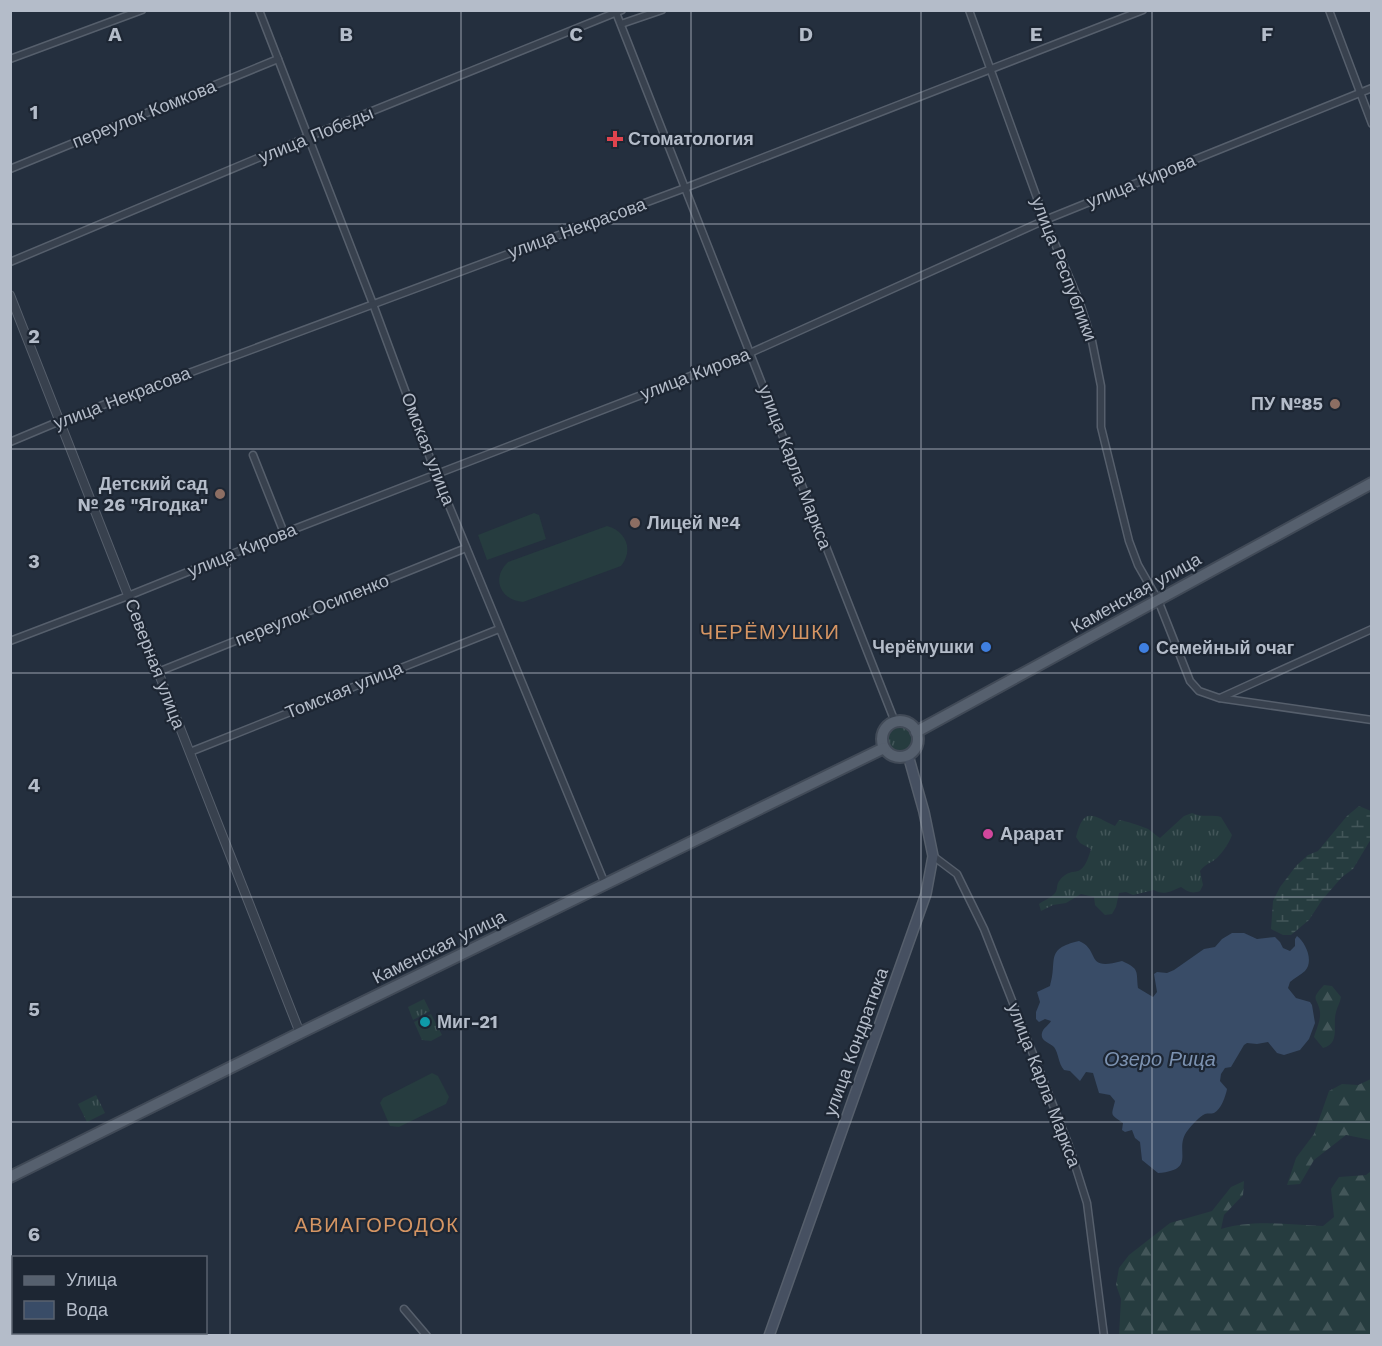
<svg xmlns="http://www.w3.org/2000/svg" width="1382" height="1346" viewBox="0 0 1382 1346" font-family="'Work Sans',sans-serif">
	<defs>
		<pattern id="grass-tufts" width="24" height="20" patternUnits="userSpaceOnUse" patternTransform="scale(1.5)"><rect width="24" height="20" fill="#263c3f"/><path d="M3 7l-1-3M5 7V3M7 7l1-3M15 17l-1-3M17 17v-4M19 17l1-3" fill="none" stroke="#435659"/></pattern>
		<pattern id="forest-firs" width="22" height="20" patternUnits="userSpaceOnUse" patternTransform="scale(1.5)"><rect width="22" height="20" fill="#263c3f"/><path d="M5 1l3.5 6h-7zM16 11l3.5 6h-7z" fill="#435659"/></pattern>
		<pattern id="wetland-marsh" width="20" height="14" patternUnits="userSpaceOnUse" patternTransform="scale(1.5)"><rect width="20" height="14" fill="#263c3f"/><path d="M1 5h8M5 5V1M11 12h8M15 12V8" fill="none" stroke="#435659"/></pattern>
	</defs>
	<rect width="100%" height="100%" fill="#242f3e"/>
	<!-- grass -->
	<g fill="url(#grass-tufts)">
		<circle cx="899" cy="739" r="15"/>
		<path d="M 1192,813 C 1202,818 1211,814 1221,817 L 1232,835 C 1229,843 1223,852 1217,858 C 1211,863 1205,864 1200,871 L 1203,885 L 1200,891 C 1192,894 1188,892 1181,887 C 1171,891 1164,896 1154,890 L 1133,895 L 1126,892 L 1119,893 L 1116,907 L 1112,914 L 1105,915 L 1095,905 L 1094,897 L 1081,894 L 1066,903 L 1053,905 L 1041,911 L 1039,904 C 1043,901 1052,897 1055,893 C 1058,890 1056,884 1060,880 C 1074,863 1081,884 1091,849 L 1080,843 L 1076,837 C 1084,806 1092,815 1115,826 L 1119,820 C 1123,820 1144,827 1148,829 C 1153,832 1155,835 1160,838 L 1184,816 Z"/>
		<path d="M 424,999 L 430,1011 L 413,1020 L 408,1007 Z"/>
		<path d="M 431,1014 L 442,1035 L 431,1041 L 422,1040 L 414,1022 Z"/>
		<path d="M 96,1095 L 105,1113 L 87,1122 L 78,1104 Z"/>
	</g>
	<!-- forest -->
	<g fill="url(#forest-firs)">
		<path d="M 1324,985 L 1332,986 L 1341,997 C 1340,1003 1337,1007 1336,1012 C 1332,1026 1341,1043 1323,1048 L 1314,1037 C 1316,1030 1321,1020 1320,1012 C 1318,997 1309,1001 1324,985 Z"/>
		<path d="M 1371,1079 L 1371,1140 L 1346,1135 L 1314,1160 L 1300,1184 L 1287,1185 L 1296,1158 L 1314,1134 L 1329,1091 L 1342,1084 L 1358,1085 Z"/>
		<path d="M 1371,1171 L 1371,1335 L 1119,1335 L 1121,1299 L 1116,1285 L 1119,1268 L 1129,1255 L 1170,1223 L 1212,1211 L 1231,1187 L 1244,1181 L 1243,1195 L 1224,1215 L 1221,1229 C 1253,1219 1289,1225 1323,1226 L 1334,1217 L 1331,1189 L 1339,1177 L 1366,1175 Z"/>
	</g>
	<!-- wetland -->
	<path fill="url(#wetland-marsh)" d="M 1359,806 L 1371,811 L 1371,839 L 1353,869 L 1342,877 L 1322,900 L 1309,920 L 1291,935 L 1283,935 L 1271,929 L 1273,901 L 1280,887 L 1296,866 L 1308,855 L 1318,851 L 1347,816 Z"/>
	<!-- pitch -->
	<g fill="#263c3f">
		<path d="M 534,513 L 539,515 L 546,539 L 487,560 L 478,535 Z"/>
		<path d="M 607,526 C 626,531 634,550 621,566 L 523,602 C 500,600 491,578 508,562 Z"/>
		<path d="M 432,1073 L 438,1076 L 449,1097 L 446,1104 L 399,1127 L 390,1126 L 380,1103 L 383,1098 Z"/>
	</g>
	<!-- water -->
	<path fill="#394c67" d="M 1232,933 L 1244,933 L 1257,939 L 1275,937 L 1280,942 L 1283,948 L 1290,951 L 1295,946 L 1295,939 L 1297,936 C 1306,943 1314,961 1305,971 C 1301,975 1294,978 1290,982 L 1288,988 L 1296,998 L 1310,1002 L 1312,1005 L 1315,1023 L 1309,1039 L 1300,1050 L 1284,1055 L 1277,1053 L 1268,1042 L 1257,1044 L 1247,1043 L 1244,1045 L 1231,1067 L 1225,1068 L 1221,1074 L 1220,1081 L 1227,1089 C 1226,1095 1221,1110 1214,1113 C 1211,1114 1208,1113 1205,1114 C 1199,1117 1192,1125 1188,1130 C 1172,1149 1199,1170 1158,1173 L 1142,1160 L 1140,1142 L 1135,1138 L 1132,1130 L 1125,1132 L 1122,1130 L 1123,1123 C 1110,1114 1111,1117 1115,1101 L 1110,1095 L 1099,1093 L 1093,1073 L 1086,1072 L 1080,1081 L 1070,1071 L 1064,1070 C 1058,1063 1059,1054 1054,1047 C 1049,1042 1040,1041 1042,1033 C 1043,1028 1049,1025 1051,1021 L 1045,1019 L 1039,1022 L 1036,1019 L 1036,1012 L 1040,1002 L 1037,992 L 1050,986 C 1058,960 1044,949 1079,941 C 1101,950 1084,972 1122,961 C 1140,969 1136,971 1138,988 L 1153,997 L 1157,992 L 1154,974 L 1157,972 L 1167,973 L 1174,970 L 1204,949 L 1215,947 L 1222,939 Z"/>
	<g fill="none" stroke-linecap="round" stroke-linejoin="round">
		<!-- minor casing -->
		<g stroke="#565f6c" stroke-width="9">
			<g id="minor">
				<path d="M 259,10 L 373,304 L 436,474 L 605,884"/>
				<path d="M 615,10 L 895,722"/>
				<path d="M 969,10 L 1045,220 L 1080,303 L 1092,341 L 1101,386 L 1101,427 L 1129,541 L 1138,565 L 1158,600 L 1190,681 L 1199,691 L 1219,698 L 1372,720"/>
				<path d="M 1329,10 L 1372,124"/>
				<path d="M 621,24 L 662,10"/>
				<path d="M 10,59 L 142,10"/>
				<path d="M 10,169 L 278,59"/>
				<path d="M 10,262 L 308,137 L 622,10"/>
				<path d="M 10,442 L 60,421 L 685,188 L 1143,10"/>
				<path d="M 253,455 L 284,533"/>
				<path d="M 10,641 L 128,596 L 284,533 L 750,353 L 1045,220 L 1372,88"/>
				<path d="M 158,672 L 466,548"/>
				<path d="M 1220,698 L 1372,629"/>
				<path d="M 190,752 L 499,629"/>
				<path d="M 933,856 L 957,874 L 984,929 L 1069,1146 L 1087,1203 L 1104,1336"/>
				<path d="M 404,1309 L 427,1336"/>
			</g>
		</g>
		<!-- tertiary casing -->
		<g stroke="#565f6c" stroke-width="10">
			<path id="tertiary" d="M 10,295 L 300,1033"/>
		</g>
		<!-- secondary casing -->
		<g stroke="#565f6c" stroke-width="12">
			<path id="secondary" d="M 769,1336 L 926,894 L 933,856 L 924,812 L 908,755"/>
		</g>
		<!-- primary casing -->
		<g stroke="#414a57" stroke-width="14">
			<g id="primary">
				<circle cx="900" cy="739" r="18"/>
				<path d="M 916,732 L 1372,483"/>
				<path d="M 10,1177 L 300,1033 L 884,748"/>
			</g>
		</g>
		<!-- minor -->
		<use href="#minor" stroke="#38414e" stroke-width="6"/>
		<!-- tertiary -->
		<use href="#tertiary" stroke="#38414e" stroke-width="8"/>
		<!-- secondary -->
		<use href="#secondary" stroke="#465061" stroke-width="9"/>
		<!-- primary -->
		<use href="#primary" stroke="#56606e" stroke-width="10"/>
	</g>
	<!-- grid -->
	<path fill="none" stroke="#b4bcc9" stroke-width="1.5" stroke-opacity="0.55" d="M 230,10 L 230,1336M 461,10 L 461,1336M 691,10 L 691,1336M 921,10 L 921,1336M 1152,10 L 1152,1336M 10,224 L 1372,224M 10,449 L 1372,449M 10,673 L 1372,673M 10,897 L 1372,897M 10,1122 L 1372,1122"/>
	<!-- markers -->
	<path fill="#e0444e" stroke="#1d2633" stroke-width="2" d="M612 130h6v6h6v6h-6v6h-6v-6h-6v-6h6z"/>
	<g fill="#8d6e63" stroke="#1d2633" stroke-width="2">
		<circle cx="1335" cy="404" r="6"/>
		<circle cx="220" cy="494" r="6"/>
		<circle cx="635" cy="523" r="6"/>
	</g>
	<g fill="#3f7fe0" stroke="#1d2633" stroke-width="2">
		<circle cx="986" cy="647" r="6"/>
		<circle cx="1144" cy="648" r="6"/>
	</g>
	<circle fill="#d1479c" stroke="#1d2633" stroke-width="2" cx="988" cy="834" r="6"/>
	<circle fill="#0f9aa8" stroke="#1d2633" stroke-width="2" cx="425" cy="1022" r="6"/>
	<g text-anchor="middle" stroke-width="4.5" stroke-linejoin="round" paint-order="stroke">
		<!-- street labels -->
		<g font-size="18" fill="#b4bcc9" stroke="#1d2633">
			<text transform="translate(144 114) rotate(-22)" y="6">переулок Комкова</text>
			<text transform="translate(316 135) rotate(-22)" y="6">улица Победы</text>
			<text transform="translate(1141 181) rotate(-22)" y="6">улица Кирова</text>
			<text transform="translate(577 228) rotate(-20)" y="6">улица Некрасова</text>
			<text transform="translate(1064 269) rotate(69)" y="6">улица Республики</text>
			<text transform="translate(695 374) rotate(-21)" y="6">улица Кирова</text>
			<text transform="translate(122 398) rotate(-21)" y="6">улица Некрасова</text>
			<text transform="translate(428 449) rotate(69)" y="6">Омская улица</text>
			<text transform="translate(795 467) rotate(69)" y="6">улица Карла Маркса</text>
			<text transform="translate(242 550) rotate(-22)" y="6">улица Кирова</text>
			<text transform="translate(1136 593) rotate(-29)" y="6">Каменская улица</text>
			<text transform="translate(312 610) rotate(-22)" y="6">переулок Осипенко</text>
			<text transform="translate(155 664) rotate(69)" y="6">Северная улица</text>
			<text transform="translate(344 690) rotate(-22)" y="6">Томская улица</text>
			<text transform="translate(439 947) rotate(-26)" y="6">Каменская улица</text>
			<text transform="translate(856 1042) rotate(-70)" y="6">улица Кондратюка</text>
			<text transform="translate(1044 1085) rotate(69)" y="6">улица Карла Маркса</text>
		</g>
		<!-- poi labels -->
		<g font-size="18" font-weight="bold" fill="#b4bcc9" stroke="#1d2633" text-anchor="start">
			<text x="628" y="145">Стоматология</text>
			<text x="1323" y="410" text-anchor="end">ПУ №85</text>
			<text x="208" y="490" text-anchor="end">Детский сад<tspan x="208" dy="21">№ 26 "Ягодка"</tspan></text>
			<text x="647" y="529">Лицей №4</text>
			<text x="974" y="653" text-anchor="end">Черёмушки</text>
			<text x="1156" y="654">Семейный очаг</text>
			<text x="1000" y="840">Арарат</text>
			<text x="437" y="1028">Миг-21</text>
		</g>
		<!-- neighbourhood labels -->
		<g font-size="20" letter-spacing="1.5" fill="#d59563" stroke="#1d2633">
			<text x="770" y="639">ЧЕРЁМУШКИ</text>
			<text x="377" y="1232">АВИАГОРОДОК</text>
		</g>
		<!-- water labels -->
		<g font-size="20" font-style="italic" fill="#7c92b1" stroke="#1d2633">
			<text x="1160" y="1066">Озеро Рица</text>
		</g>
	</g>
	<g font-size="20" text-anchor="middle" font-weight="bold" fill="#b4bcc9" stroke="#1d2633" stroke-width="4.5" stroke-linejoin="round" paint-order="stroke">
		<text x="115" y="41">A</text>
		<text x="346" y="41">B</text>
		<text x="576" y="41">C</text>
		<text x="806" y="41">D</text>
		<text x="1036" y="41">E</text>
		<text x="1267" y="41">F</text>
		<text x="34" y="119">1</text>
		<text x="34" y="343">2</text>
		<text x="34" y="568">3</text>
		<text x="34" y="792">4</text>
		<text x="34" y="1016">5</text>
		<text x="34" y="1241">6</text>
	</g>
	<!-- border -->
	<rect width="1382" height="1346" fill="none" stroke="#b4bcc9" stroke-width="24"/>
	<!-- legend -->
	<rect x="12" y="1256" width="195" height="78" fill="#1d2633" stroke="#59626f" stroke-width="1.5"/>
	<rect x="24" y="1276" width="30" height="9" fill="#56606e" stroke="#59626f" stroke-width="1.5"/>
	<text x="66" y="1286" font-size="18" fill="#b4bcc9">Улица</text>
	<rect x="24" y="1301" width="30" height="18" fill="#394c67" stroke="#59626f" stroke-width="1.5"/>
	<text x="66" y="1316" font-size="18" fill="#b4bcc9">Вода</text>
</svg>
